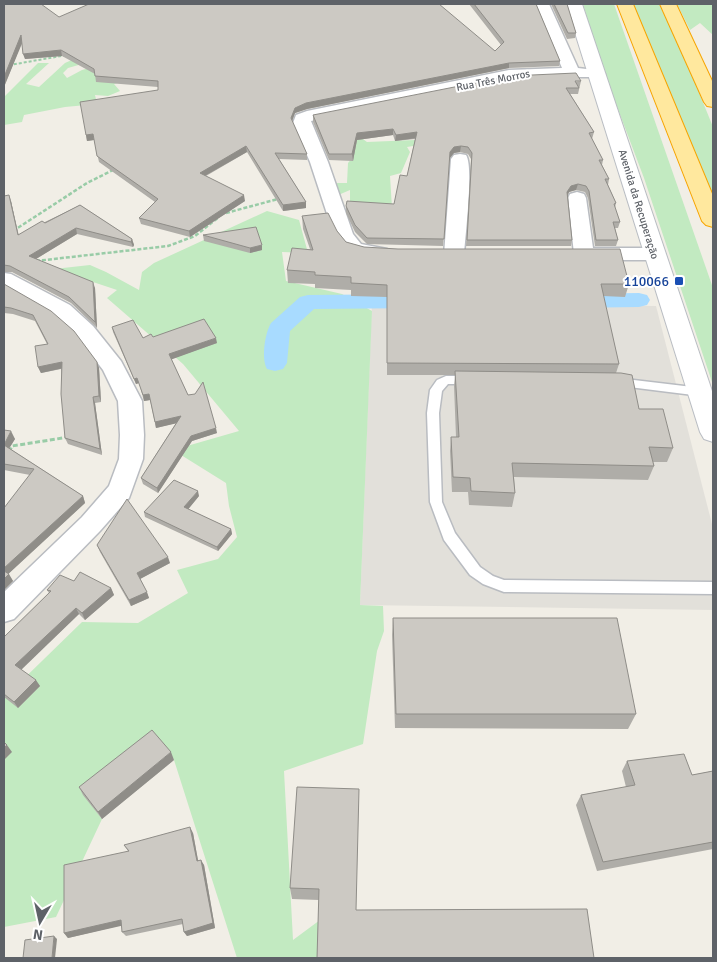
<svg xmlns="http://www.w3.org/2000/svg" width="717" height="962" viewBox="0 0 717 962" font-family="Signika,sans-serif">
	<rect width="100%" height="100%" fill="#f1eee6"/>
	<!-- industrial -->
	<path fill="#e2e0da" d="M 372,302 L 656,306 L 713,528 L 713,610 L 360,605 Z"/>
	<!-- green -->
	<g fill="#c2eac1">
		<path d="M 583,4 L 614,4 L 713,288 L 713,385 L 644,178 L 602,67 Z"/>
		<path d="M 633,4 L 659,4 L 685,58 L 713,127 L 713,202 Z"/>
		<path d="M 677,4 L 713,4 L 713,35 L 700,23 L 690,30 Z"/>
		<path d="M 83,55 L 82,64 L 68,68 L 63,73 L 67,78 L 82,70 L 111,62 L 129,80 L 114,84 L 120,91 L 108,96 L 95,95 L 97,104 L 65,107 L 24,115 L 22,122 L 4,125 L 4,97 L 38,63 L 49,63 L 26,84 L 39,87 L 65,63 Z"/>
		<path d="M 360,137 L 367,142 L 415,140 L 419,145 L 407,147 L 410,152 L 401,173 L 390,176 L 392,208 L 350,205 L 350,190 L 336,196 L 330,183 L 347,183 L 348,163 L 354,156 L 346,139 Z"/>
		<path d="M 267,211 L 299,220 L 308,253 L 282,252 L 286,281 L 342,294 L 372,311 L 360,605 L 383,606 L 384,631 L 377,651 L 363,744 L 284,771 L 293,940 L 320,920 L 319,958 L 237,958 L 174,760 L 155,738 L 84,795 L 102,819 L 56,917 L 4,927 L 4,698 L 82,622 L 138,623 L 188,593 L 177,570 L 218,559 L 237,537 L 229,506 L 226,483 L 173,450 L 239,431 L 183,364 L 107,298 L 117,290 L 54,269 L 90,265 L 106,272 L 139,290 L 142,272 L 154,263 Z"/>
	</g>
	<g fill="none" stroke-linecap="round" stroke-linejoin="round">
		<!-- canal -->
		<g fill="#a8dbff" fill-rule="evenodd">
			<path d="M 639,293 L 647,295 L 650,300 L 647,305 L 639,307 L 569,308 L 561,306 L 558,301 L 561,296 L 569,294 Z"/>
			<path d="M 423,294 L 431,296 L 434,301 L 431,306 L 423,308 L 314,309 L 290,331 L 287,363 L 283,369 L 275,371 L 267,369 C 261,358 265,333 271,323 L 300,297 L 308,295 Z"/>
		</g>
		<!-- service casing -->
		<g stroke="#b9bcc1" stroke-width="3">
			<g id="service">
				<path d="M 446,376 L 472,376 L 478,380 L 472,384 L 448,384 L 442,391 L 439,413 L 442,502 L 455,533 L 480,567 L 493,576 L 504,580 L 713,582 L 713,594 L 504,592 L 483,584 L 470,575 L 444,540 L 430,502 L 427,413 L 430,390 L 437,380 Z"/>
				<path d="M 617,378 L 701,388 L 707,392 L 701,396 L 613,385 L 611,382 Z"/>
			</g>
		</g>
		<!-- minor casing -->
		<g stroke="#b9bcc1" stroke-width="3">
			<g id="minor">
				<path d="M 535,4 L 549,4 L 578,68 L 603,71 L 605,74 L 603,77 L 549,77 L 509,80 L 311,121 L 328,162 L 353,234 L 361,244 L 387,249 L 390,253 L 387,257 L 380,259 L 348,253 L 334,235 L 310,162 L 293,123 L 296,115 L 307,111 L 509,70 L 562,68 Z"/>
				<path d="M 460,154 L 466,155 C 474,166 465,238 464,255 L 461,259 L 454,261 L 447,259 L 444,255 L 451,159 L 454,155 Z"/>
				<path d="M 577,192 L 584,194 L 586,198 L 593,248 L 655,248 L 662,250 L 665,254 L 662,258 L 655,260 L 584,260 L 577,258 L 574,254 L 568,198 L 570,194 Z"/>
				<path d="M 4,273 L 11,274 L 70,305 L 93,326 L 121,361 L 142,401 L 144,435 L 143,459 L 129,498 L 100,531 L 14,619 L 4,622 L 4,592 L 82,517 L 109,486 L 119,459 L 120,435 L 118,401 L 103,370 L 77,336 L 54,315 L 4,287 Z"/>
			</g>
		</g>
		<!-- secondary casing -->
		<g stroke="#b9bdc3" stroke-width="2">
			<path id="secondary" d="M 566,4 L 582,4 L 713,394 L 713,442 L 704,439 L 700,432 Z"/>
		</g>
		<!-- trunk casing -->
		<g stroke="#f7a400" stroke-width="2">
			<g id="trunk">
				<path d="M 617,4 L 633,4 L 713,196 L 713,227 L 706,225 L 702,221 Z"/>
				<path d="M 660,4 L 676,4 L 713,83 L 713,107 L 707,106 L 704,102 Z"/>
			</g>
		</g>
		<!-- path-far2 -->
		<path stroke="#99cca7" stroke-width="2" stroke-dasharray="3 2" stroke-linecap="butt" d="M 4,66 L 67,55"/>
		<!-- path-far1 -->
		<g stroke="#99cca7" stroke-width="2.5" stroke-dasharray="4 2" stroke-linecap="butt">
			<path d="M 226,213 L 278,199"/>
			<path d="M 13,231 L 87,183 L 115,169"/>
			<path d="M 36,261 L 168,246 L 195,236 L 219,217"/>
		</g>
		<!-- path -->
		<path stroke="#99cca7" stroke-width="3" stroke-dasharray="5 2.5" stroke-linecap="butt" d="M 9,452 L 12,446 L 69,437"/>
		<!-- service -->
		<use href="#service" fill="#fff" fill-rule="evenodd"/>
		<!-- minor -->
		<use href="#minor" fill="#fff" fill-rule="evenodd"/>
		<!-- secondary -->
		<use href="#secondary" fill="#fff" fill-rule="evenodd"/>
		<!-- trunk -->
		<use href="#trunk" fill="#ffe89e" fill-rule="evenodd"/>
	</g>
	<!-- wall -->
	<g fill="#afada8">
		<path d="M 4,4 L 59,17 L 495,51 L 501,45 L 469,4 L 536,4 L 560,61 L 559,66 L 509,68 L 307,109 L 295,113 L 292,121 L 307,154 L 307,160 L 279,159 L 306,202 L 306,208 L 283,211 L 247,152 L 206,176 L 245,201 L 190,237 L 141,224 L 139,218 L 155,202 L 99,162 L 94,140 L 87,141 L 86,135 L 158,90 L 158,87 L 96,82 L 95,74 L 62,56 L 25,59 L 22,42 L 4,87 Z"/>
		<path d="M 551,4 L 567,4 L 576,33 L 575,38 L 567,39 Z"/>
		<path d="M 581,81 L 578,94 L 570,94 L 594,132 L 592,139 L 603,160 L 602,165 L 609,179 L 608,185 L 616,203 L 615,208 L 620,222 L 618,228 L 615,228 L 618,240 L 616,246 L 595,246 L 588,198 L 585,192 L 576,190 L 569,192 L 568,195 L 572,240 L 571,246 L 466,246 L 471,159 L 468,154 L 460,152 L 454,153 L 449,159 L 443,246 L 367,244 L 355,232 L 346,213 L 346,206 L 394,204 L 407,176 L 415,139 L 395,141 L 393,135 L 357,140 L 353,161 L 329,160 L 313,122 L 313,115 Z"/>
		<path d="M 4,196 L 11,201 L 18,235 L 80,205 L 132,239 L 134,245 L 133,247 L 77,234 L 36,259 L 95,288 L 97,328 L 71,303 L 12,272 L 4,272 Z"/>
		<path d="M 302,216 L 337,231 L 346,242 L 364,247 L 629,284 L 625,297 L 603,296 L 619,364 L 616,373 L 639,409 L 673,448 L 667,462 L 653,462 L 654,466 L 648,480 L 514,477 L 515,493 L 512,507 L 469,505 L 468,492 L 452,492 L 450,451 L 451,437 L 456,437 L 454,386 L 455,375 L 387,375 L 387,297 L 351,296 L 351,290 L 315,288 L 315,284 L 288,283 L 287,270 L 310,249 L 303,229 Z"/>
		<path d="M 203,235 L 262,250 L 250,253 L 204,241 Z"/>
		<path d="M 4,284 L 97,362 L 99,368 L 101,402 L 95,403 L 102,455 L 68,444 L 65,438 L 61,369 L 41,373 L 38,367 L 47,344 L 35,321 L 13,314 L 4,313 Z"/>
		<path d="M 112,327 L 143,338 L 153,337 L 217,343 L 171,359 L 188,395 L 217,433 L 192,441 L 158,493 L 143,484 L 141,478 L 176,423 L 156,428 L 150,400 L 144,401 L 139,383 L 136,384 L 113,332 Z"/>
		<path d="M 4,430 L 15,439 L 9,448 L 83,496 L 85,503 L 8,574 L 13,581 L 4,590 L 30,475 L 4,470 Z"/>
		<path d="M 199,496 L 188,509 L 231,529 L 232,534 L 218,551 L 145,517 L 144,512 Z"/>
		<path d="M 97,545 L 170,563 L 140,579 L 149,598 L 131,606 L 100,552 Z"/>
		<path d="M 74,581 L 111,588 L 114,595 L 85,620 L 79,614 L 21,669 L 40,686 L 18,708 L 4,697 L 4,637 L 49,593 L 47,590 Z"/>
		<path d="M 393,618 L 636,714 L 628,729 L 395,728 L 392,635 Z"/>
		<path d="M 174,760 L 102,819 L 83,795 L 79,787 Z"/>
		<path d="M 627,761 L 692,775 L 713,771 L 713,849 L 597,871 L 576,805 L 581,795 L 626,787 L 622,771 Z"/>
		<path d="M 359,789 L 317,958 L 319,900 L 292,899 L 290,888 Z"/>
		<path d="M 193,833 L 198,860 L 204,865 L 215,928 L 187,936 L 184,932 L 183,924 L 126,936 L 122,932 L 122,925 L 68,938 L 64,933 L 128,851 L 124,845 Z"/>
	</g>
	<!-- shaded-wall -->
	<g fill="#8f8d88">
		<path d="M 21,35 L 23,41 L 4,87 L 4,77 Z"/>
		<path d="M 61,50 L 62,56 L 25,59 L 23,54 Z"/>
		<path d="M 509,63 L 509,68 L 307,109 L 295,113 L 291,124 L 291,118 L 295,108 L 306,103 Z"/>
		<path d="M 393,129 L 393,135 L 357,140 L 353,161 L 352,154 L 357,133 Z"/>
		<path d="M 417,132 L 417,138 L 395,141 L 396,135 Z"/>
		<path d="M 93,134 L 94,140 L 87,141 L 86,135 Z"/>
		<path d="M 246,146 L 247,152 L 201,178 L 200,173 Z"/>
		<path d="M 461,146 L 460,152 L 454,153 L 449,159 L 450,152 L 454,147 Z"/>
		<path d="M 578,184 L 576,190 L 569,192 L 566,198 L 567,192 L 571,186 Z"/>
		<path d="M 9,195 L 11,201 L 20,241 L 18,235 Z"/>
		<path d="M 244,195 L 245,201 L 190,237 L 189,231 Z"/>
		<path d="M 306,202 L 306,208 L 283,211 L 283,205 Z"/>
		<path d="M 76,228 L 77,234 L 31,262 L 29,256 Z"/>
		<path d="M 132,239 L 134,245 L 133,247 L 131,242 Z"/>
		<path d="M 262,245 L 262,250 L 250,253 L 250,248 Z"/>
		<path d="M 93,282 L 95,288 L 97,328 L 95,322 Z"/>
		<path d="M 216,338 L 217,343 L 170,360 L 169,354 Z"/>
		<path d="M 62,362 L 64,368 L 41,373 L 38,367 Z"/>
		<path d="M 97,362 L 99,368 L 101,402 L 99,396 Z"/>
		<path d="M 137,378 L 139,383 L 136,384 L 134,379 Z"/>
		<path d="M 149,394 L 150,400 L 144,401 L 143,395 Z"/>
		<path d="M 93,397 L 95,403 L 102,455 L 100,449 Z"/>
		<path d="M 181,416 L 182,422 L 156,428 L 155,422 Z"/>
		<path d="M 216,428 L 217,433 L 192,441 L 158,493 L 157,488 L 191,436 Z"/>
		<path d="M 11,431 L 15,439 L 7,452 L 4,445 Z"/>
		<path d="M 198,491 L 199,496 L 186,512 L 184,507 Z"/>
		<path d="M 83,496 L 85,503 L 5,577 L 4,573 L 4,568 Z"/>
		<path d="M 231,529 L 232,534 L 218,551 L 217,547 Z"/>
		<path d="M 168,557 L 170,563 L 140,579 L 137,573 Z"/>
		<path d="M 9,574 L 13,581 L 4,590 L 4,579 Z"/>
		<path d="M 111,588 L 114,595 L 85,620 L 82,613 Z"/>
		<path d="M 147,592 L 149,598 L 131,606 L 129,600 Z"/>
		<path d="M 76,608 L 79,614 L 19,672 L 15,665 Z"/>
		<path d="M 36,680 L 40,686 L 18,708 L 14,702 Z"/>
		<path d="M 7,745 L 12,752 L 4,760 L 4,748 Z"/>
		<path d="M 171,752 L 174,760 L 102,819 L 98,812 Z"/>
		<path d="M 190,827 L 193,833 L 199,866 L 197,861 Z"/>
		<path d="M 201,860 L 204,865 L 215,928 L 187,936 L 184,932 Z"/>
		<path d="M 121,920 L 125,925 L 68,938 L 64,933 Z"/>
		<path d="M 54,936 L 57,939 L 55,958 L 52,958 Z"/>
	</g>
	<!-- building -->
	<g fill="#ccc9c3" stroke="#8f8d88">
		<path d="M 4,4 L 41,4 L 59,17 L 89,4 L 439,4 L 495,51 L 504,42 L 474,4 L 536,4 L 560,61 L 509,63 L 306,103 L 295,108 L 291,118 L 307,154 L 275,153 L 306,202 L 283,205 L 246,146 L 200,173 L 244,195 L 189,231 L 139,218 L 158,199 L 97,156 L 93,134 L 86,135 L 80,102 L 158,90 L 158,81 L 95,76 L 94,69 L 61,50 L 23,54 L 21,35 L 4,77 Z"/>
		<path d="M 554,4 L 567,4 L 576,33 L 568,33 Z"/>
		<path d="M 576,73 L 581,81 L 575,81 L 579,88 L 566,88 L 594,132 L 589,133 L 603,160 L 599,160 L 609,179 L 605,179 L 616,203 L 614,204 L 620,222 L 613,222 L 618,240 L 596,240 L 589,191 L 586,186 L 578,184 L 571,186 L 567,192 L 572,240 L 467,240 L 472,153 L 468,147 L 461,146 L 454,147 L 450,152 L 444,239 L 367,238 L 355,225 L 346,206 L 347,201 L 394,204 L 400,175 L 407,176 L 417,132 L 396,135 L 393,129 L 357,133 L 352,154 L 329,154 L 313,115 L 510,76 Z"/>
		<path d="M 9,195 L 18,235 L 42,221 L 45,223 L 80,205 L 132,239 L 131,242 L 76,228 L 29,256 L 93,282 L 95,322 L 69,297 L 10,266 L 4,265 L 4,196 Z"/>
		<path d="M 328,213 L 337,231 L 346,242 L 364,247 L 398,249 L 620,249 L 629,284 L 601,284 L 619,364 L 387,363 L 387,285 L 351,283 L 351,277 L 315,275 L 315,272 L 287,270 L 292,248 L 313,250 L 302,216 Z"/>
		<path d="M 256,227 L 262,245 L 250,248 L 203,235 Z"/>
		<path d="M 4,284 L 51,311 L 74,331 L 97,362 L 99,396 L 93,397 L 100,449 L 65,438 L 61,394 L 62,362 L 38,367 L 35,346 L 48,344 L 33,315 L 11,308 L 4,307 Z"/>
		<path d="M 204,319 L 216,338 L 169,354 L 188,395 L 195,394 L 203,382 L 216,428 L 191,436 L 157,488 L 141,478 L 181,416 L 155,422 L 149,394 L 143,395 L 137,378 L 134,379 L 112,327 L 133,320 L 143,338 L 151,334 L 153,337 Z"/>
		<path d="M 455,371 L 621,373 L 632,375 L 639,409 L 663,409 L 673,448 L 649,447 L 654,466 L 512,463 L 515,493 L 471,491 L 470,478 L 453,477 L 451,437 L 459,437 Z"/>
		<path d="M 4,430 L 11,431 L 4,445 Z"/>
		<path d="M 4,445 L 83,496 L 4,568 L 4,508 L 34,469 L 4,464 Z"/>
		<path d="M 174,480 L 198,491 L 184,507 L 231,529 L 217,547 L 144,512 Z"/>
		<path d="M 127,499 L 168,557 L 137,573 L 147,592 L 129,600 L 97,545 Z"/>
		<path d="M 4,571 L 9,574 L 4,579 Z"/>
		<path d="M 80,572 L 111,588 L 82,613 L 76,608 L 15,665 L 36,680 L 14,702 L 4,694 L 4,637 L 51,591 L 47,590 L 60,575 L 74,581 Z"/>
		<path d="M 393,618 L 617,618 L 636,714 L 396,714 Z"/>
		<path d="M 152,730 L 171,752 L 98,812 L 79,787 Z"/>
		<path d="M 4,742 L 7,745 L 4,748 Z"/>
		<path d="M 684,754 L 692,775 L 713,771 L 713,842 L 603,862 L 581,795 L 635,785 L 627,761 Z"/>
		<path d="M 297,787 L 359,789 L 356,910 L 587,909 L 594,958 L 317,958 L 319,889 L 290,888 Z"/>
		<path d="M 190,827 L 197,861 L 201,860 L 213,923 L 184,932 L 182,919 L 122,932 L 121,920 L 64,933 L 64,865 L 129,851 L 124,845 Z"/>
		<path d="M 54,936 L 52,958 L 23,958 L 25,940 Z"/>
	</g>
	<!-- markers -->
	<rect fill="#1a4fb4" stroke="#fff" stroke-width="2" x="674" y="276" width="10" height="10" rx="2.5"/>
	<g text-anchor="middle" stroke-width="4" stroke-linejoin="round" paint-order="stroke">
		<!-- far-street labels -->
		<g font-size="11" fill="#5e6268" stroke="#fff">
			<text transform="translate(493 80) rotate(-11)" y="4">Rua Três Morros</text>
			<text transform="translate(639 204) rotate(73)" y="4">Avenida da Recuperação</text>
		</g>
		<!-- transit labels -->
		<g font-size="14" fill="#164399" stroke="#fff" text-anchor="end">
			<text x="669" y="286">110066</text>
		</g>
	</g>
	<!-- border -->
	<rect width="717" height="962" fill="none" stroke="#5e6268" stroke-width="10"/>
	<!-- north arrow -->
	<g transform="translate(40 922) rotate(189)" stroke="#ffffff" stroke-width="4" paint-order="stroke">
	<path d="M0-4L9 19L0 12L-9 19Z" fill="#5e6268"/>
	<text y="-8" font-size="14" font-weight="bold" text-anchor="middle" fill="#5e6268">N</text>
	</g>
</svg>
